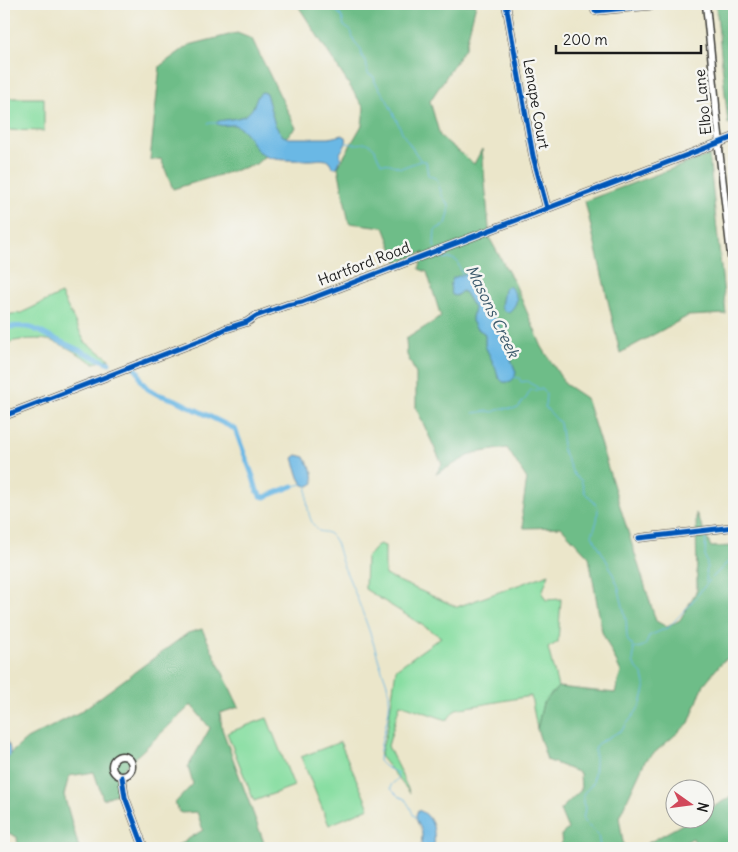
<svg xmlns="http://www.w3.org/2000/svg" width="738" height="852" viewBox="0 0 738 852" font-family="Delius,sans-serif">
	<rect width="100%" height="100%" fill="#f6f6f2"/>
	<filter id="ink" filterUnits="userSpaceOnUse"><feTurbulence type="fractalNoise" baseFrequency=".02" numOctaves="2"/><feDisplacementMap in="SourceGraphic" scale="10" xChannelSelector="R" yChannelSelector="G"/><feConvolveMatrix kernelMatrix="1 2 1 2 8 2 1 2 1" color-interpolation-filters="sRGB"/></filter>
	<filter id="wash" filterUnits="userSpaceOnUse"><feTurbulence type="fractalNoise" baseFrequency=".0096" numOctaves="4" result="noise"/><feDisplacementMap in="SourceGraphic" scale="20" xChannelSelector="R" yChannelSelector="G"/><feGaussianBlur stdDeviation="1.12" result="paint"/><feColorMatrix in="noise" values="0 0 0 0 0 0 0 0 0 0 0 0 0 0 0 0 0 1.4 0 .05"/><feComposite in="paint" operator="in"/></filter>
	<g filter="url(#wash)">
		<rect width="100%" height="100%" fill="#ebe6ca"/>
		<!-- green -->
		<g fill="#88dea2" stroke="#527d5f">
			<path d="M 4,98 L 44,98 L 44,131 L 4,130 Z"/>
			<path d="M 61,294 L 85,342 L 110,359 L 94,363 C 81,356 68,347 55,342 C 43,337 15,339 4,344 L 4,315 L 21,313 Z"/>
			<path d="M 379,544 L 385,546 L 385,575 L 457,607 L 549,574 L 542,593 L 546,600 L 561,599 L 558,642 L 548,648 L 558,687 L 543,703 L 537,729 L 531,696 L 456,709 L 447,720 L 400,704 L 388,746 L 410,793 L 380,756 L 388,725 L 396,669 L 441,637 L 365,589 L 366,558 Z"/>
			<path d="M 267,718 L 294,786 L 254,801 L 227,733 Z"/>
			<path d="M 340,742 L 369,808 L 329,825 L 301,757 Z"/>
		</g>
		<!-- forest -->
		<g fill="#6ebd88" stroke="#456c52">
			<path d="M 297,4 L 476,4 L 465,48 L 430,101 L 440,136 L 474,164 L 482,149 L 490,239 L 515,284 L 542,347 L 565,384 L 586,398 L 656,621 L 667,627 L 680,620 L 697,590 L 696,513 L 711,547 L 734,546 L 734,656 L 723,661 L 704,684 L 689,723 L 645,761 L 619,817 L 624,848 L 562,848 L 561,835 L 568,829 L 560,810 L 581,790 L 580,773 L 547,760 L 537,729 L 543,703 L 558,687 L 615,693 L 621,672 L 602,632 L 589,557 L 561,527 L 524,528 L 522,512 L 527,479 L 507,448 L 474,453 L 436,474 L 442,464 L 416,408 L 416,374 L 407,355 L 406,339 L 441,317 L 427,272 L 419,269 L 424,252 L 398,263 L 384,227 L 349,223 L 338,167 L 362,125 L 364,108 Z"/>
			<path d="M 716,4 L 734,4 L 734,122 L 728,124 Z"/>
			<path d="M 237,33 L 252,39 L 296,128 L 256,164 L 173,189 L 161,159 L 150,160 L 160,66 L 189,45 Z"/>
			<path d="M 709,155 L 726,314 L 688,316 L 620,353 L 585,201 Z"/>
			<path d="M 202,629 L 239,707 L 220,713 L 222,729 L 266,848 L 176,848 L 175,847 L 203,830 L 197,812 L 181,813 L 174,804 L 193,784 L 188,767 L 210,728 L 191,705 L 123,769 L 119,793 L 103,799 L 94,772 L 69,776 L 64,795 L 79,848 L 18,848 L 17,837 L 6,832 L 4,828 L 4,759 L 27,739 L 80,712 L 188,633 Z"/>
			<path d="M 734,795 L 734,848 L 697,848 L 693,838 L 675,848 L 639,848 L 690,820 L 706,820 L 706,811 Z"/>
		</g>
		<!-- water -->
		<g fill="#6bb8e5" stroke="#446a80">
			<path d="M 262,92 L 266,93 L 275,125 L 283,136 L 289,138 L 329,138 L 342,135 L 346,137 C 348,142 343,149 340,153 L 341,158 L 338,166 L 335,168 L 332,166 L 329,161 C 322,158 317,160 310,160 C 299,160 281,161 271,158 C 252,154 253,136 239,127 C 232,122 224,128 217,124 L 217,122 L 219,121 C 232,118 248,120 254,105 C 256,99 257,95 262,92 Z"/>
			<path d="M 469,272 L 473,274 L 487,308 L 495,318 L 507,339 L 509,354 L 516,372 C 515,380 510,383 503,382 L 498,377 L 496,369 L 485,346 L 485,336 L 484,333 L 476,328 L 472,321 L 472,318 L 474,308 L 465,293 L 462,291 L 456,296 L 452,295 L 450,286 L 453,278 Z"/>
			<path d="M 509,286 C 519,296 519,303 509,312 L 504,311 L 501,306 L 504,289 L 506,287 Z"/>
			<path d="M 297,455 L 305,457 L 313,473 L 314,483 L 309,486 L 303,485 L 299,477 L 293,458 Z"/>
			<path d="M 4,736 C 8,742 13,752 8,757 L 4,757 Z"/>
			<path d="M 418,810 C 435,816 435,833 434,848 L 421,848 C 421,844 422,839 422,835 C 422,824 412,822 418,810 Z"/>
		</g>
		<g fill="none" stroke-linecap="round" stroke-linejoin="round">
			<!-- stream -->
			<g stroke="#6bb8e5" stroke-width="1">
				<path d="M 332,4 L 335,10 L 342,17 L 344,26 L 351,31 L 354,41 L 361,49 L 362,56 L 366,61 L 368,74 L 374,77 L 375,82 L 387,100 L 404,136 L 421,161 L 426,161 L 428,175 L 437,179 C 441,190 440,196 449,205 L 449,213 L 446,224 L 435,230 L 434,244 L 435,248"/>
				<path d="M 208,123 L 218,123"/>
				<path d="M 346,143 C 349,143 352,144 355,144 C 366,144 365,139 375,149 L 376,153 L 381,163 L 390,164 L 401,168 L 420,161"/>
				<path d="M 437,254 L 441,258 L 453,259 L 457,261 L 463,276"/>
				<path d="M 513,377 L 519,378 L 521,382 L 527,381 L 531,384 L 537,387 L 538,389 L 542,389 L 546,394 L 545,407 L 560,423 L 562,437 L 563,451 L 572,471 L 575,476 L 581,480 L 585,493 L 594,502 L 598,509 L 597,521 L 592,535 L 609,565 L 618,586 L 626,619 L 627,637 L 628,641 L 632,645 L 634,653 L 633,661 L 634,664 L 643,676 L 645,683 L 645,689 L 641,704 L 636,712 L 622,730 L 597,744 L 595,750 L 595,764 L 593,783 L 583,794 L 583,803 L 585,808 L 583,820 L 586,824 L 598,834 L 600,848"/>
				<path d="M 473,413 L 488,411 L 493,412 L 502,408 L 514,409 L 518,408 L 524,400 L 527,397 L 530,390 L 537,390"/>
				<path d="M 307,485 C 307,501 306,520 319,531 C 322,532 327,532 330,534 C 338,541 339,555 343,565 C 357,596 369,628 379,661 C 382,672 388,683 389,694 C 392,717 379,739 379,761 L 384,766 L 397,773 C 400,779 395,781 391,785 L 391,789 L 398,796 L 405,799 L 411,809 L 413,815 L 416,817"/>
				<path d="M 293,486 L 303,484"/>
				<path d="M 706,536 L 705,556 L 707,563 L 706,582"/>
				<path d="M 634,649 C 646,645 645,648 649,636 L 669,627 L 691,603 L 709,581 L 734,556"/>
			</g>
			<!-- canal -->
			<g stroke="#6bb8e5" stroke-width="5">
				<path d="M 4,327 C 11,327 19,326 27,327 C 35,328 41,333 48,336 C 69,345 88,355 109,363"/>
				<path d="M 134,367 L 138,371 L 141,381 L 148,389 L 157,394 L 176,400 L 235,429 L 253,477 L 257,491 L 261,496 L 265,497 L 293,486"/>
			</g>
		</g>
	</g>
	<g filter="url(#ink)">
		<g fill="none" stroke-linecap="round" stroke-linejoin="round">
			<!-- minor casing -->
			<g stroke="#3b3a36" stroke-width="9">
				<g id="minor">
					<path d="M 506,4 L 533,156 L 547,208"/>
					<path d="M 706,4 L 716,105 L 716,109 L 720,143 L 719,149 L 734,282"/>
					<path d="M 595,11 L 668,4"/>
					<path d="M 4,416 L 209,337 L 225,329 L 247,322 L 256,316 L 287,305 L 302,302 L 734,137"/>
					<path d="M 639,538 L 734,527"/>
					<circle cx="122" cy="766" r="10"/>
					<path d="M 122,777 L 125,797 L 144,848"/>
				</g>
			</g>
			<!-- minor -->
			<use href="#minor" stroke="#fff" stroke-width="6"/>
			<!-- cycleway casing -->
			<g stroke="#f6f6f2" stroke-width="8">
				<g id="cycleway">
					<path d="M 506,4 L 533,156 L 547,208"/>
					<path d="M 595,11 L 668,4"/>
					<path d="M 4,416 L 209,337 L 225,329 L 247,322 L 256,316 L 287,305 L 302,302 L 734,137"/>
					<path d="M 639,538 L 734,527"/>
					<path d="M 122,777 L 125,797 L 144,848"/>
				</g>
			</g>
			<!-- cycleway -->
			<use href="#cycleway" stroke="#0057b8" stroke-width="5"/>
		</g>
	</g>
	<g text-anchor="middle" stroke-width="5" stroke-linejoin="round" paint-order="stroke">
		<!-- street labels -->
		<g font-size="15" fill="#1c1c1c" stroke="#f6f6f2">
			<text transform="translate(703 102) rotate(-96)" y="5">Elbo Lane</text>
			<text transform="translate(536 104) rotate(80)" y="5">Lenape Court</text>
			<text transform="translate(364 264) rotate(-21)" y="5">Hartford Road</text>
		</g>
		<!-- water labels -->
		<g font-size="16" font-style="italic" fill="#3c5a6c" stroke="#f6f6f2">
			<text transform="translate(493 311) rotate(64)" y="6">Masons Creek</text>
		</g>
	</g>
	<!-- margin -->
	<rect width="738" height="852" fill="none" stroke="#f6f6f2" stroke-width="20"/>
	<!-- north arrow -->
	<g transform="translate(690 804) rotate(104)"><circle r="24" fill="#f6f6f2" stroke="#9f9f9c"/>
	<path d="M0-4L9 19L0 12L-9 19Z" fill="#d1495b"/>
	<text y="-8" font-size="14" font-weight="bold" text-anchor="middle" fill="#1c1c1c">N</text>
	</g>
	<!-- scale -->
	<path d="M556 45v8h145v-8" fill="none" stroke="#1c1c1c" stroke-width="2.5"/>
	<text x="563" y="45" font-size="15" fill="#1c1c1c" stroke="#f6f6f2" stroke-width="4" paint-order="stroke">200 m</text>
</svg>
